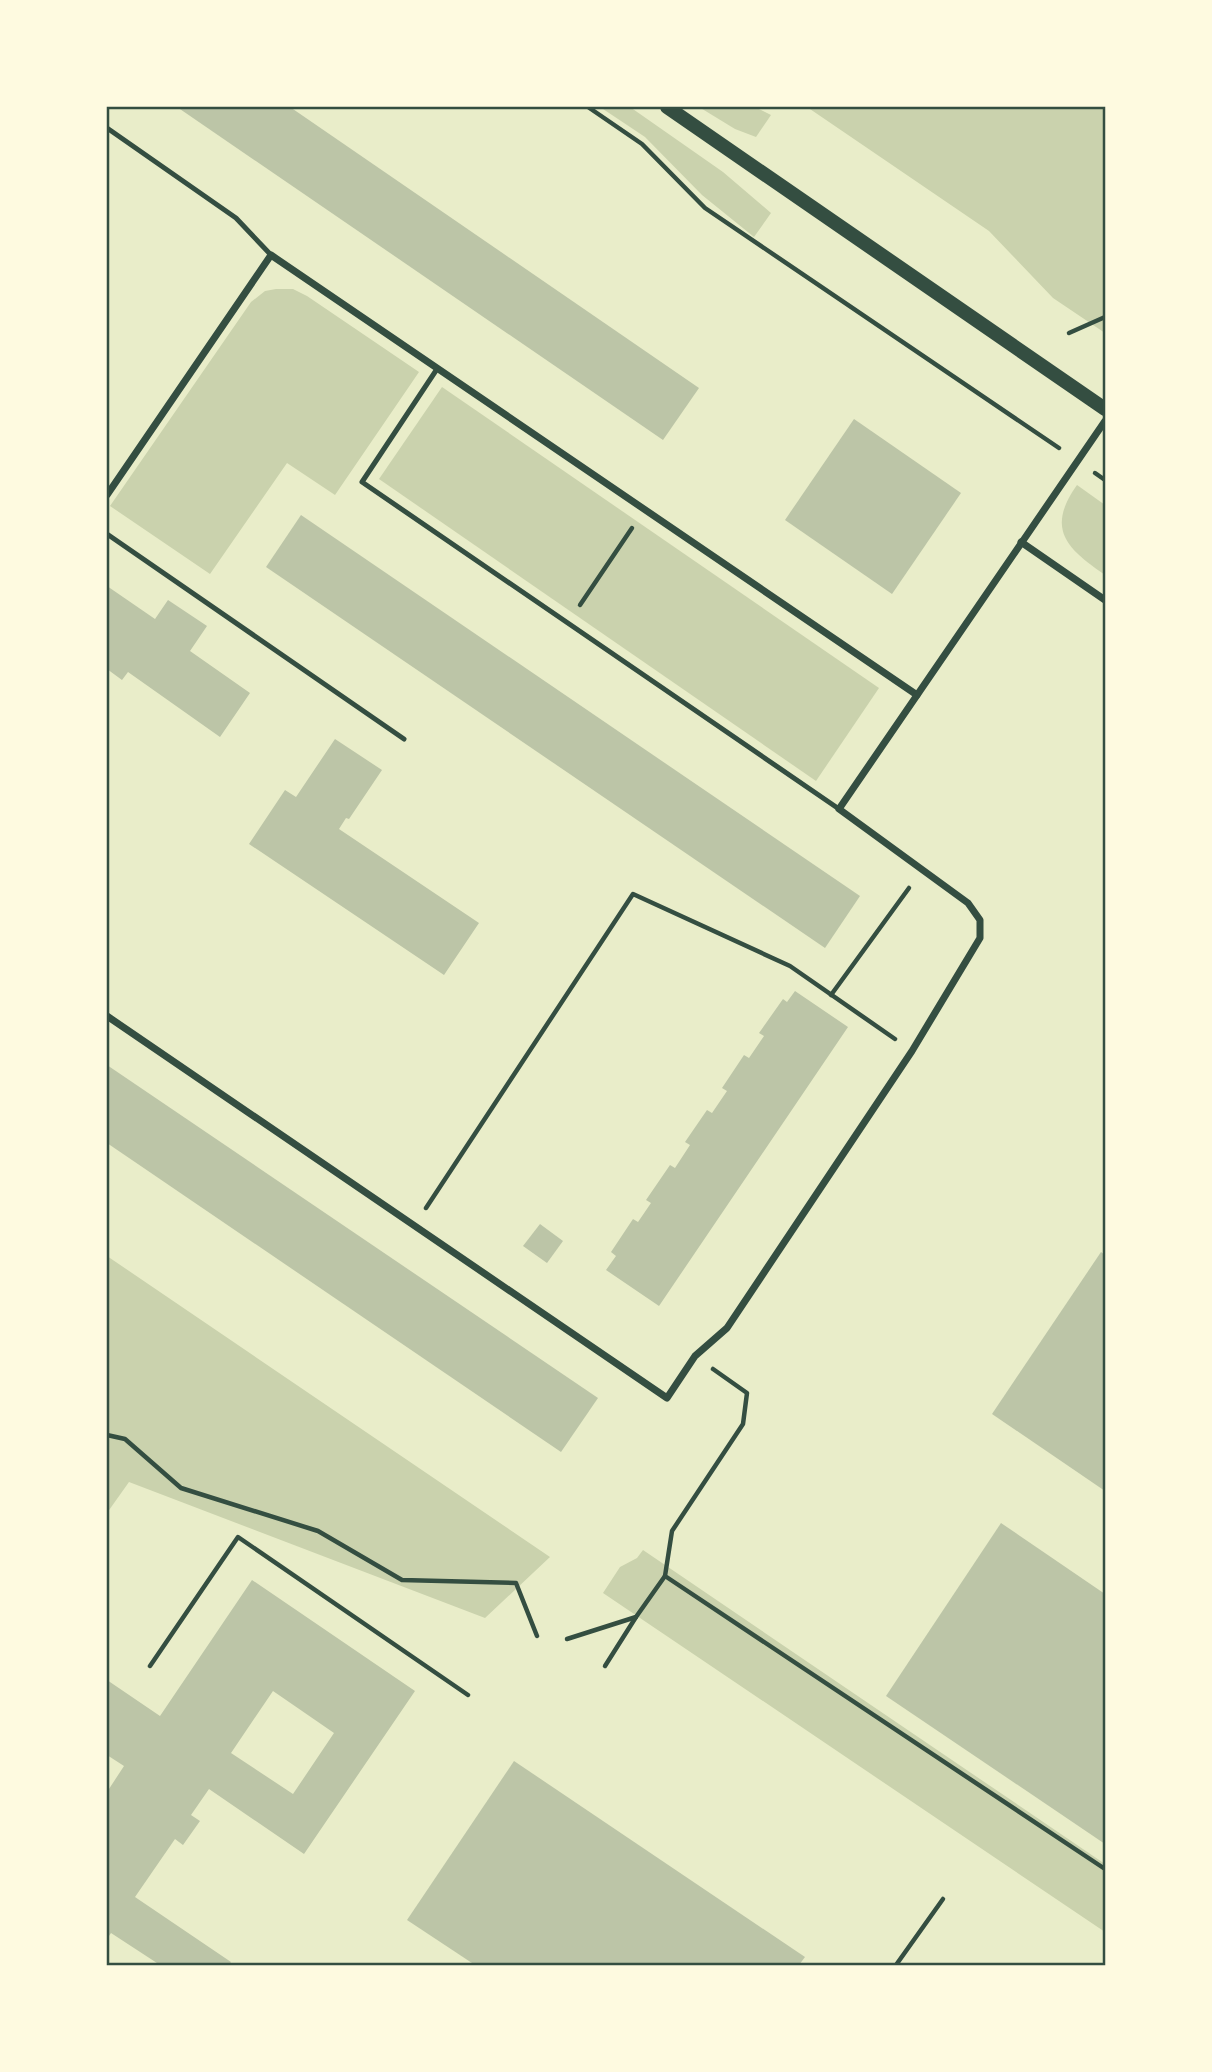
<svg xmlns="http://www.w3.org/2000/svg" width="1212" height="2072" viewBox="0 0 1212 2072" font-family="Figtree,sans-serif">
	<rect width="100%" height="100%" fill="#e9edc9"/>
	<!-- green -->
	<g fill="#cad2ad">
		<path d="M 600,107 L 630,107 L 723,172 L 771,213 L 754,237 L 702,195 L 645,137 Z"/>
		<path d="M 699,107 L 755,107 L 771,115 L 756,137 L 735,129 Z"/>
		<path d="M 807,107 L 1105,107 L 1105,333 L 1053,298 L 989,231 Z"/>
		<path d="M 276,289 L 293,289 L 307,296 L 419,372 L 335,495 L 287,463 L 210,574 L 110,506 L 251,302 L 265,291 Z"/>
		<path d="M 442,387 L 879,688 L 816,781 L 379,479 Z"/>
		<path d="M 1077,485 L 1105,505 L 1105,575 C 1068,549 1045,530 1077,485 Z"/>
		<path d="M 107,1256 L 550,1557 L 485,1618 L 129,1482 L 107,1513 Z"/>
		<path d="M 643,1550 L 1105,1864 L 1105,1932 L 603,1593 L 620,1567 L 637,1558 Z"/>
	</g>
	<!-- building -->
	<g fill="#bcc5a7" fill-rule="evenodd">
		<path d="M 177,107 L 290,107 L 699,388 L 663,440 Z"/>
		<path d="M 854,419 L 961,493 L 892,594 L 785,520 Z"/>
		<path d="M 301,515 L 860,896 L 825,948 L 266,567 Z"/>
		<path d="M 107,586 L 155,619 L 168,600 L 207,626 L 190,651 L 250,693 L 220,737 L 128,672 L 122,680 L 107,669 Z"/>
		<path d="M 335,739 L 382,770 L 349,819 L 346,818 L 339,829 L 479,923 L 444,975 L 249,844 L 285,790 L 296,797 Z"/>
		<path d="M 795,991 L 848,1027 L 659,1306 L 606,1270 L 616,1256 L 611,1252 L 633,1219 L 638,1222 L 651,1203 L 646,1200 L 670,1165 L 675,1168 L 690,1145 L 685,1142 L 707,1110 L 712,1113 L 727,1091 L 722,1088 L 744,1055 L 749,1058 L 764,1036 L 759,1033 L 783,999 L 787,1002 Z"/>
		<path d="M 107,1065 L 598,1398 L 561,1452 L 107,1143 Z"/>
		<path d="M 540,1224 L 563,1241 L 547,1263 L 523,1246 Z"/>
		<path d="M 1101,1252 L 1105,1255 L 1105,1491 L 992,1414 Z"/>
		<path d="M 1001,1523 L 1105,1594 L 1105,1844 L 886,1696 Z"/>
		<path d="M 252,1580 L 415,1691 L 304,1854 L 209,1789 L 191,1815 L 200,1821 L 183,1845 L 175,1839 L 135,1897 L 231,1962 L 229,1965 L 160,1965 L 111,1933 L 107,1939 L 107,1792 L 124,1766 L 107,1755 L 107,1680 L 160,1716 ZM 273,1691 L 334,1733 L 293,1794 L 231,1753 Z"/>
		<path d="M 514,1761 L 805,1957 L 799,1965 L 475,1965 L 407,1920 Z"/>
	</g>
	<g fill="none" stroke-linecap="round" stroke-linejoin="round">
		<!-- path -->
		<g stroke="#344e41" stroke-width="4.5">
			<path d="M 588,107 L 642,144 L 705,208 L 1059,448"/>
			<path d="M 1069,333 L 1105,317"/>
			<path d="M 1095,473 L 1105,480"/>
			<path d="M 580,605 L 632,528"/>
			<path d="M 831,995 L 909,888"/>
			<path d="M 426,1208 L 633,894 L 790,966 L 895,1039"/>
			<path d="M 713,1369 L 747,1393 L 743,1424 L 672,1531 L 665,1576 L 1105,1869"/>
			<path d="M 107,1435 L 125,1439 L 181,1488 L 318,1531 L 402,1580 L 516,1583 L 537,1636"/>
			<path d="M 567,1639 L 636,1617 L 665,1576"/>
			<path d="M 150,1666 L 238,1537 L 468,1695"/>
			<path d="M 605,1666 L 636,1617"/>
			<path d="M 896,1965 L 943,1899"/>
		</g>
		<!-- service -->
		<g stroke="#344e41" stroke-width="5">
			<path d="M 107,128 L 236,218 L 271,255"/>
			<path d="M 437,369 L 362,482 L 839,809"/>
			<path d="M 107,534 L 404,739"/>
		</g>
		<!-- minor -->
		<g stroke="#344e41" stroke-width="7">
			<path d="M 107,495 L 271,255 L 917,695"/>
			<path d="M 1021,542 L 1105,600"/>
			<path d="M 107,1016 L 667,1398 L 695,1356 L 727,1328 L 912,1051 L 980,938 L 980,920 L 968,903 L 839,809 L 1105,421"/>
		</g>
		<!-- secondary -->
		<path stroke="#344e41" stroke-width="14" d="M 667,107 L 1105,409"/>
	</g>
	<!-- border -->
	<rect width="1212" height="2072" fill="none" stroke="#fefae0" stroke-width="217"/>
	<rect x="108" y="108" width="996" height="1856" fill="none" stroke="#344e41" stroke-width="2.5"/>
</svg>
